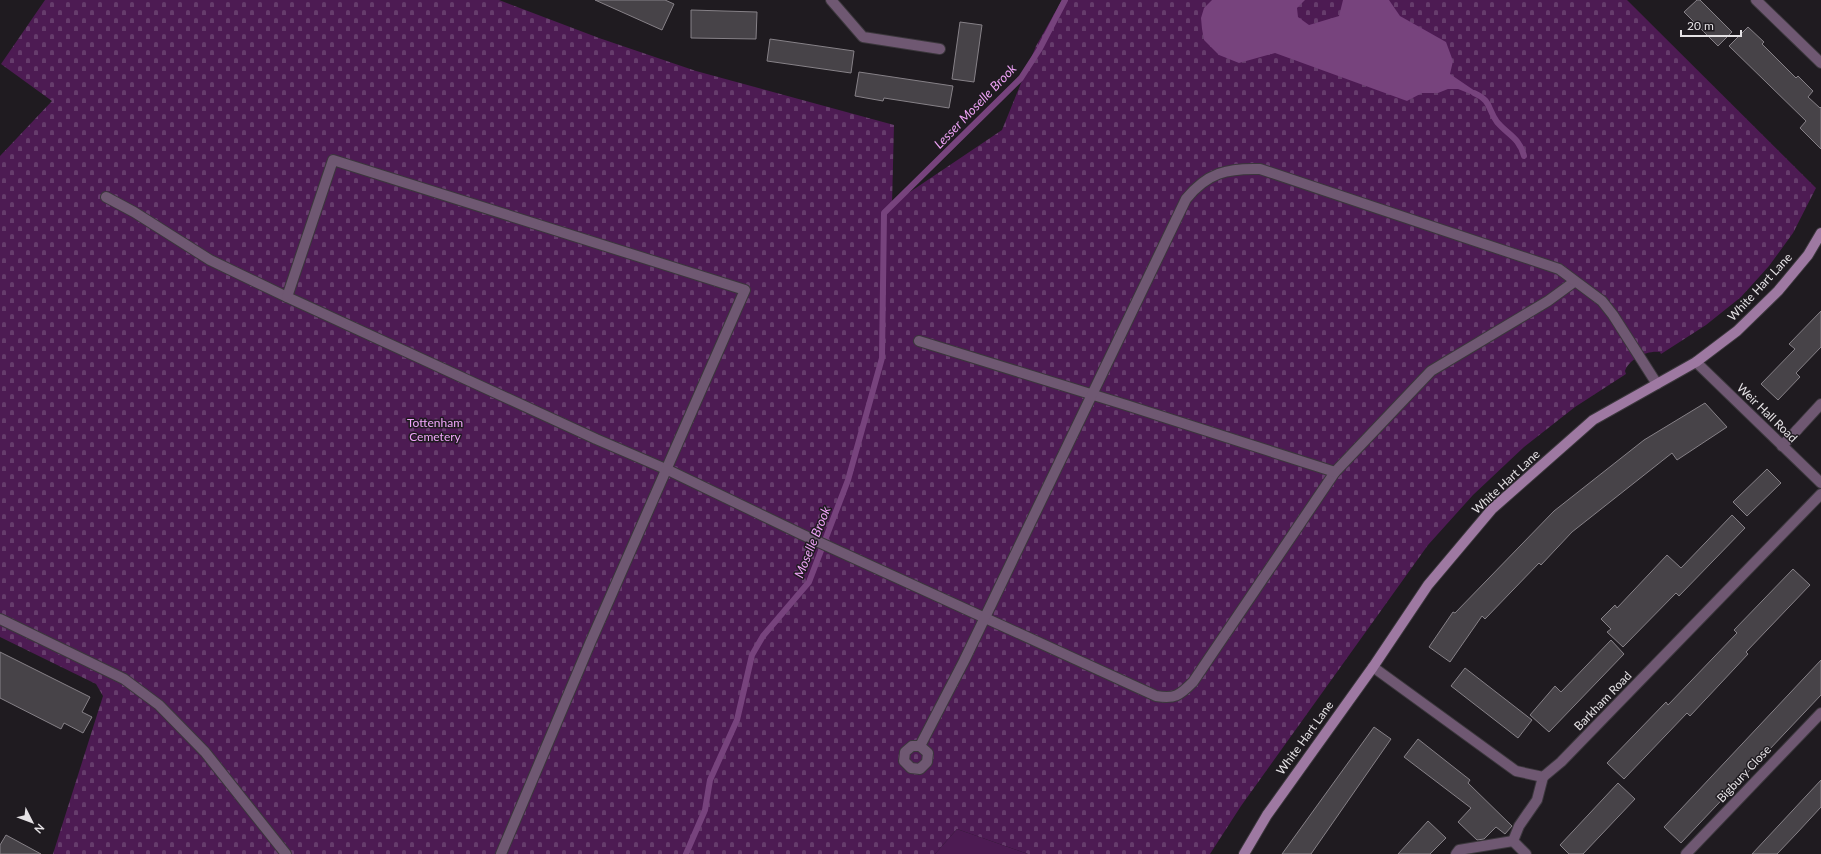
<svg xmlns="http://www.w3.org/2000/svg" width="1821" height="854" viewBox="0 0 1821 854" font-family="Lato,sans-serif">
	<defs>
		<pattern id="cemetery-stones" width="16" height="16" patternUnits="userSpaceOnUse"><rect width="16" height="16" fill="#4d1b53"/><path d="M2 7V4a2 2 0 0 1 4 0v3zM10 15v-3a2 2 0 0 1 4 0v3z" fill="#663c6c"/></pattern>
	</defs>
	<rect width="100%" height="100%" fill="#1f1b20"/>
	<!-- cemetery -->
	<path fill="url(#cemetery-stones)" d="M 45,0 L 499,0 L 599,38 L 696,71 L 894,125 L 892,204 L 1002,130 L 1036,46 L 1062,0 L 1627,0 L 1816,188 L 1793,233 L 1769,266 L 1741,297 L 1706,325 L 1661,354 L 1660,352 C 1647,350 1629,359 1625,371 L 1626,374 L 1575,407 L 1524,447 L 1473,495 L 1428,545 L 1241,806 L 1210,854 L 1028,854 L 957,829 L 935,854 L 53,854 L 103,696 L 96,684 L 0,637 L 0,156 L 52,101 L 1,64 Z"/>
	<!-- garden -->
	<path fill="#4d1b53" d="M 957,829 L 1028,854 L 935,854 Z"/>
	<!-- water -->
	<path fill="#77437d" d="M 1212,0 L 1305,0 L 1297,8 L 1298,17 L 1309,25 L 1339,16 L 1343,0 L 1389,0 L 1400,16 L 1446,42 L 1453,61 L 1450,74 L 1475,91 L 1473,95 L 1458,89 L 1448,89 L 1438,93 L 1422,93 L 1407,101 L 1275,53 L 1239,63 L 1219,55 L 1204,40 L 1202,29 L 1201,18 L 1204,8 Z"/>
	<g fill="none" stroke-linecap="round" stroke-linejoin="round">
		<!-- stream -->
		<g stroke="#77437d" stroke-width="6">
			<path d="M 1474,93 C 1492,101 1487,108 1497,122 C 1508,135 1519,137 1524,156"/>
			<path d="M 686,854 L 705,810 L 710,780 L 737,720 L 752,655 L 763,636 L 809,582 L 848,480 L 882,358 L 884,213 L 1021,78 L 1039,50 L 1065,0"/>
		</g>
	</g>
	<!-- building -->
	<g fill="#474348" stroke="#868187">
		<path d="M 595,0 L 665,0 L 674,4 L 662,30 Z"/>
		<path d="M 1697,0 L 1700,0 L 1732,32 L 1718,46 L 1684,12 Z"/>
		<path d="M 691,10 L 757,12 L 756,39 L 691,38 Z"/>
		<path d="M 960,22 L 982,25 L 974,82 L 952,79 Z"/>
		<path d="M 1748,27 L 1764,42 L 1762,44 L 1796,78 L 1798,76 L 1813,91 L 1808,97 L 1820,108 L 1821,107 L 1821,149 L 1800,128 L 1806,121 L 1729,46 Z"/>
		<path d="M 770,39 L 854,51 L 851,73 L 767,61 Z"/>
		<path d="M 859,72 L 953,86 L 949,108 L 884,98 L 883,101 L 855,96 Z"/>
		<path d="M 1821,311 L 1821,347 L 1796,373 L 1800,377 L 1778,400 L 1761,384 L 1795,349 L 1789,344 Z"/>
		<path d="M 1705,403 L 1727,427 L 1677,460 L 1672,453 L 1572,532 L 1541,565 L 1539,563 L 1485,619 L 1482,616 L 1450,662 L 1429,647 L 1453,612 L 1455,613 L 1554,511 L 1644,440 Z"/>
		<path d="M 1767,469 L 1781,483 L 1747,516 L 1733,502 Z"/>
		<path d="M 1732,515 L 1745,528 L 1679,596 L 1676,593 L 1623,647 L 1607,632 L 1611,629 L 1601,619 L 1615,605 L 1617,608 L 1667,555 L 1681,568 Z"/>
		<path d="M 1793,569 L 1810,585 L 1746,652 L 1748,654 L 1735,668 L 1690,716 L 1687,713 L 1624,779 L 1607,763 L 1666,702 L 1668,705 L 1737,633 L 1734,630 Z"/>
		<path d="M 1611,640 L 1624,654 L 1549,732 L 1530,715 L 1555,686 L 1561,692 Z"/>
		<path d="M 0,652 L 90,697 L 82,712 L 92,717 L 83,733 L 64,723 L 61,729 L 0,698 Z"/>
		<path d="M 1821,660 L 1821,695 L 1681,843 L 1664,827 Z"/>
		<path d="M 1465,668 L 1532,720 L 1518,738 L 1451,686 Z"/>
		<path d="M 1374,727 L 1391,739 L 1311,854 L 1282,854 Z"/>
		<path d="M 1418,739 L 1470,780 L 1468,783 L 1512,826 L 1505,834 L 1496,827 L 1484,839 L 1477,840 L 1458,822 L 1471,808 L 1404,757 Z"/>
		<path d="M 1821,780 L 1821,807 L 1797,833 L 1777,854 L 1752,854 Z"/>
		<path d="M 1618,783 L 1635,799 L 1583,854 L 1569,854 L 1560,845 Z"/>
		<path d="M 1428,821 L 1446,838 L 1430,854 L 1398,854 Z"/>
		<path d="M 6,835 L 41,854 L 0,854 L 0,845 Z"/>
	</g>
	<g fill="none" stroke-linecap="round" stroke-linejoin="round">
		<!-- lane casing -->
		<g stroke="#3b373c" stroke-width="12">
			<g id="lane">
				<path d="M 106,197 L 134,212 L 210,260 L 287,297 L 596,439 L 668,470 L 801,534 L 1156,696 C 1175,699 1179,696 1193,682 L 1335,472 L 1431,371 L 1548,301 L 1574,282"/>
				<path d="M 287,297 L 333,160 L 745,290 L 591,641 L 501,854"/>
				<path d="M 919,341 L 1126,405 L 1335,472"/>
				<path d="M 1782,446 L 1797,430"/>
				<path d="M 0,619 L 124,679 L 159,705 L 205,752 L 286,854"/>
				<path d="M 920,746 L 912,746 L 905,752 L 904,761 L 911,768 L 920,769 L 927,762 L 928,753 L 920,746 L 964,661 L 1186,199 C 1207,173 1227,168 1260,169 L 1559,269 L 1602,301 L 1613,315 L 1657,384"/>
				<path d="M 1456,854 L 1459,850 L 1513,841"/>
				<path d="M 1526,854 L 1513,841 L 1519,826 L 1537,800 L 1543,777"/>
				<path d="M 1686,854 L 1821,713"/>
			</g>
		</g>
		<!-- street casing -->
		<g stroke="#3b373c" stroke-width="12">
			<g id="street">
				<path d="M 831,0 L 863,37 L 940,49"/>
				<path d="M 1756,0 L 1821,63"/>
				<path d="M 1696,362 L 1821,483"/>
				<path d="M 1797,430 L 1821,404"/>
				<path d="M 1373,667 L 1516,771 L 1543,777 L 1561,762 L 1821,494"/>
			</g>
		</g>
		<!-- secondary casing -->
		<g stroke="#3b373c" stroke-width="12">
			<path id="secondary" d="M 1244,854 L 1267,815 L 1373,667 L 1428,585 L 1492,509 L 1593,420 L 1696,362 L 1737,331 L 1778,291 L 1808,255 L 1821,233"/>
		</g>
		<!-- lane -->
		<use href="#lane" stroke="#6f5872" stroke-width="10"/>
		<!-- street -->
		<use href="#street" stroke="#6f5872" stroke-width="10"/>
		<!-- secondary -->
		<use href="#secondary" stroke="#9e79a2" stroke-width="10"/>
	</g>
	<g text-anchor="middle" stroke-width="3" stroke-linejoin="round" paint-order="stroke">
		<!-- street labels -->
		<g font-size="12" fill="#e5e2e5" stroke="#1f1b20">
			<text transform="translate(1760 287) rotate(-47)" y="4">White Hart Lane</text>
			<text transform="translate(1767 413) rotate(44)" y="4">Weir Hall Road</text>
			<text transform="translate(1506 482) rotate(-43)" y="4">White Hart Lane</text>
			<text transform="translate(1603 701) rotate(-46)" y="4">Barkham Road</text>
			<text transform="translate(1305 738) rotate(-54)" y="4">White Hart Lane</text>
			<text transform="translate(1744 774) rotate(-47)" y="4">Bigbury Close</text>
		</g>
		<!-- park labels -->
		<g font-size="12" fill="#f1a6fa" stroke="#1f1b20">
			<text x="435" y="427">Tottenham<tspan x="435" dy="14">Cemetery</tspan></text>
		</g>
		<!-- water labels -->
		<g font-size="13" font-style="italic" fill="#eea2f6" stroke="#1f1b20">
			<text transform="translate(975 106) rotate(-46)" y="5">Lesser Moselle Brook</text>
			<text transform="translate(812 542) rotate(-68)" y="5">Moselle Brook</text>
		</g>
	</g>
	<!-- north arrow -->
	<g transform="translate(32 822) rotate(132)" stroke="#1f1b20" stroke-width="3" paint-order="stroke">
	<path d="M0-3L7 15L0 10L-7 15Z" fill="#e5e2e5"/>
	<text y="-6" font-size="11" font-weight="bold" text-anchor="middle" fill="#e5e2e5">N</text>
	</g>
	<!-- scale -->
	<path d="M1681 30v6h60v-6" fill="none" stroke="#e5e2e5" stroke-width="2"/>
	<text x="1687" y="30" font-size="12" fill="#e5e2e5" stroke="#1f1b20" stroke-width="3" paint-order="stroke">20 m</text>
</svg>
